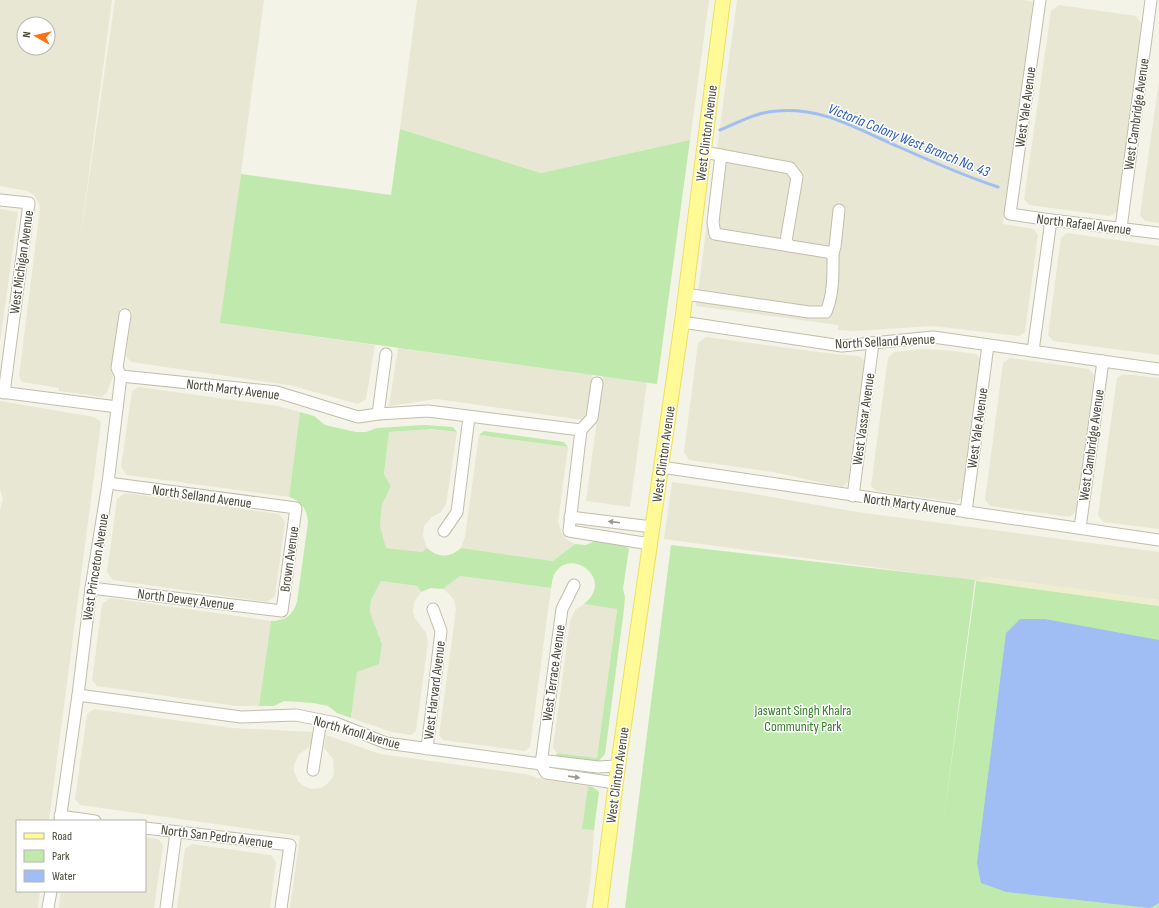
<svg xmlns="http://www.w3.org/2000/svg" width="1159" height="908" viewBox="0 0 1159 908" font-family="'Sofia Sans Condensed',sans-serif">
	<rect width="100%" height="100%" fill="#f4f3e7"/>
	<!-- residential -->
	<g fill="#e8e7d4" fill-rule="evenodd">
		<path d="M 0,0 L 112,0 L 80,241 L 115,0 L 264,0 L 221,323 L 375,345 L 366,399 L 358,404 L 289,385 L 131,362 L 126,356 L 132,311 L 120,309 L 111,371 L 113,377 L 107,392 L 102,397 L 59,391 L 59,388 L 22,382 L 19,377 L 40,208 L 38,202 L 34,195 L 27,191 L 0,186 ZM 24,24 L 48,24 L 48,48 L 24,48 Z"/>
		<path d="M 417,0 L 709,0 L 690,140 L 541,173 L 400,129 Z"/>
		<path d="M 737,0 L 1023,0 L 1033,2 L 1003,224 L 1034,229 L 1038,235 L 1025,332 L 1019,336 L 934,326 L 855,331 L 838,330 L 838,325 L 696,306 Z"/>
		<path d="M 1059,5 L 1136,16 L 1142,24 L 1117,212 L 1110,216 L 1029,205 L 1024,199 L 1051,11 Z"/>
		<path d="M 1159,81 L 1159,223 L 1145,221 L 1140,215 Z"/>
		<path d="M 0,209 L 18,212 L 0,343 Z"/>
		<path d="M 1067,233 L 1159,246 L 1159,355 L 1053,341 L 1048,335 L 1061,238 Z"/>
		<path d="M 706,337 L 842,355 L 859,356 L 865,361 L 848,482 L 842,487 L 773,472 L 689,460 L 684,452 L 698,343 Z"/>
		<path d="M 398,348 L 593,375 L 587,416 L 585,419 L 582,420 L 437,399 L 389,406 Z"/>
		<path d="M 921,349 L 945,350 L 976,354 L 981,360 L 962,497 L 956,502 L 876,491 L 871,486 L 888,358 L 894,352 Z"/>
		<path d="M 1010,358 L 1089,369 L 1094,375 L 1076,512 L 1069,517 L 990,506 L 985,500 L 1003,363 Z"/>
		<path d="M 1123,374 L 1159,378 L 1159,529 L 1103,522 L 1098,515 L 1117,378 Z"/>
		<path d="M 603,376 L 647,382 L 630,507 L 586,501 Z"/>
		<path d="M 138,387 L 278,406 L 300,412 L 289,497 L 127,475 L 121,467 L 132,391 Z"/>
		<path d="M 0,401 L 94,417 L 101,422 L 49,821 L 17,821 L 17,891 L 40,891 L 38,908 L 0,908 L 0,510 L 3,499 L 0,489 Z"/>
		<path d="M 425,429 L 457,432 L 446,504 L 441,512 L 432,517 L 424,526 L 423,536 L 427,548 L 422,552 L 385,548 L 380,526 L 382,505 L 391,486 L 384,474 L 389,432 Z"/>
		<path d="M 479,435 L 568,447 L 558,522 L 562,534 L 567,540 L 575,544 L 553,561 L 461,548 L 465,537 Z"/>
		<path d="M 672,482 L 749,493 L 857,512 L 1159,552 L 1159,600 L 987,577 L 976,581 L 664,539 Z"/>
		<path d="M 125,493 L 279,514 L 285,522 L 275,596 L 267,602 L 113,580 L 107,572 L 117,499 Z"/>
		<path d="M 460,576 L 551,588 L 530,747 L 525,751 L 443,740 L 439,735 L 456,610 L 454,600 L 449,594 L 443,589 Z"/>
		<path d="M 381,581 L 417,586 L 421,592 L 414,602 L 413,612 L 415,618 L 426,633 L 428,643 L 416,731 L 411,735 L 392,732 L 351,718 L 357,672 L 382,644 L 370,612 L 371,600 Z"/>
		<path d="M 110,598 L 271,621 L 259,706 L 236,706 L 97,686 L 92,680 L 102,604 Z"/>
		<path d="M 584,604 L 617,608 L 597,758 L 557,753 L 553,748 L 570,621 L 575,610 Z"/>
		<path d="M 94,709 L 233,728 L 313,732 L 311,746 L 299,754 L 294,765 L 294,771 L 298,781 L 302,785 L 311,789 L 321,788 L 326,785 L 333,777 L 334,771 L 333,759 L 324,748 L 326,735 L 380,754 L 525,774 L 545,780 L 588,786 L 583,829 L 594,830 L 591,876 L 586,908 L 290,908 L 300,836 L 80,805 L 75,799 L 87,714 Z"/>
		<path d="M 145,837 L 158,839 L 163,845 L 154,908 L 59,908 L 61,891 L 145,891 Z"/>
		<path d="M 192,844 L 271,855 L 276,862 L 270,908 L 177,908 L 185,849 Z"/>
	</g>
	<!-- education -->
	<path fill="#eeedd0" d="M 987,577 L 1159,600 L 1159,606 L 976,581 Z"/>
	<!-- green -->
	<g fill="#c0eaad">
		<path d="M 400,129 L 541,173 L 690,140 L 657,384 L 220,323 L 241,174 L 391,195 Z"/>
		<path d="M 300,412 L 314,416 L 325,425 L 356,432 L 366,432 L 377,428 L 424,425 L 453,427 L 457,432 L 430,429 L 389,432 L 384,474 L 391,486 L 382,505 L 380,526 L 386,548 L 422,552 L 427,548 C 438,558 450,558 461,548 L 553,561 L 575,544 L 586,545 L 597,540 L 621,542 L 629,549 L 623,589 L 625,597 L 624,609 L 605,754 L 598,762 L 555,757 L 557,753 L 597,758 L 617,609 L 584,604 C 616,579 569,545 554,575 C 552,579 552,584 551,588 L 460,576 L 443,589 L 431,588 L 421,592 L 417,586 L 381,581 L 371,600 L 370,612 L 382,644 L 379,664 L 357,672 L 351,718 L 337,713 L 328,706 L 313,703 L 284,701 L 274,706 L 259,706 L 271,621 C 285,621 293,615 297,602 L 308,522 C 307,509 301,501 289,497 Z"/>
		<path d="M 484,431 L 564,442 L 568,447 L 479,435 Z"/>
		<path d="M 671,545 L 975,580 L 943,825 L 976,581 L 1159,606 L 1159,908 L 625,908 Z"/>
		<path d="M 588,786 L 593,787 L 599,792 L 594,830 L 582,829 Z"/>
	</g>
	<!-- water -->
	<path fill="#a0bdf4" d="M 1020,619 L 1045,619 L 1159,640 L 1159,903 L 1150,908 L 1006,892 L 981,883 L 977,863 L 1006,633 Z"/>
	<g fill="none" stroke-linecap="round" stroke-linejoin="round">
		<!-- stream -->
		<path stroke="#a0bdf4" stroke-width="3" d="M 720,130 C 739,122 757,112 777,111 C 820,107 853,127 890,143 C 926,159 961,175 998,187"/>
		<!-- minor casing -->
		<g stroke="#c0bea9" stroke-width="13">
			<g id="minor">
				<path d="M 1040,0 L 1010,214 L 1051,220 L 1159,233"/>
				<path d="M 704,152 L 790,168 L 797,177 L 786,241 L 790,246 L 833,253 L 835,247 L 839,210"/>
				<path d="M 721,155 L 713,222 L 715,234 L 790,246"/>
				<path d="M 0,200 L 29,203 L 4,393"/>
				<path d="M 1121,228 L 1151,0"/>
				<path d="M 685,294 L 809,312 L 826,312 C 834,293 833,273 833,253"/>
				<path d="M 682,322 L 842,346 L 933,337 L 1159,369"/>
				<path d="M 1033,351 L 1051,220"/>
				<path d="M 121,376 L 277,392 L 358,417 L 378,414 L 428,411 L 581,430"/>
				<path d="M 597,383 L 592,418 L 581,430 L 569,531 L 650,544"/>
				<path d="M 0,392 L 117,407"/>
				<path d="M 378,414 L 386,354"/>
				<path d="M 661,467 L 1159,540"/>
				<path d="M 853,496 L 873,343"/>
				<path d="M 966,512 L 988,345"/>
				<path d="M 570,517 L 652,527"/>
				<path d="M 1080,528 L 1103,361"/>
				<path d="M 444,531 L 457,512 L 469,417"/>
				<path d="M 91,588 L 282,611 L 296,508 L 108,483"/>
				<path d="M 78,695 L 241,717 L 296,715 L 336,723 L 386,743 L 541,764 L 548,761 L 598,767 L 618,766"/>
				<path d="M 427,749 L 441,631 L 433,609"/>
				<path d="M 541,764 L 562,609 L 574,585"/>
				<path d="M 541,764 L 546,773 L 616,783"/>
				<path d="M 313,770 L 321,720"/>
				<path d="M 60,816 L 95,821"/>
				<path d="M 60,821 L 78,695 L 91,588 L 108,483 L 121,376 L 117,368 L 125,315"/>
				<path d="M 145,828 L 290,845 L 281,908"/>
				<path d="M 48,908 L 51,891"/>
				<path d="M 166,908 L 176,832"/>
			</g>
		</g>
		<!-- major casing -->
		<g stroke="#eae15f" stroke-width="16">
			<path id="major" d="M 600,908 L 618,766 L 682,322 L 723,0"/>
		</g>
		<!-- minor -->
		<use href="#minor" stroke="#fff" stroke-width="11"/>
		<!-- major -->
		<use href="#major" stroke="#fffa95" stroke-width="14"/>
	</g>
	<!-- one-way arrows -->
	<defs><path id="oneway-solid" d="M-6-.8H1V-3.2L6.5 0L1 3.2V.8H-6Z"/></defs>
	<g fill="#9a9990">
		<use href="#oneway-solid" transform="translate(614 522) rotate(-173)"/>
		<use href="#oneway-solid" transform="translate(574 777) rotate(8)"/>
	</g>
	<g text-anchor="middle" stroke-width="3" stroke-linejoin="round" paint-order="stroke">
		<!-- street labels -->
		<g font-size="14" fill="#474535" stroke="#fff">
			<text transform="translate(1025 107) rotate(-82)" y="5">West Yale Avenue</text>
			<text transform="translate(1136 114) rotate(-82)" y="5">West Cambridge Avenue</text>
			<text transform="translate(706 133) rotate(-83)" y="5">West Clinton Avenue</text>
			<text transform="translate(1084 224) rotate(7)" y="5">North Rafael Avenue</text>
			<text transform="translate(21 262) rotate(-82)" y="5">West Michigan Avenue</text>
			<text transform="translate(885 341) rotate(-3)" y="5">North Selland Avenue</text>
			<text transform="translate(233 389) rotate(7)" y="5">North Marty Avenue</text>
			<text transform="translate(863 419) rotate(-82)" y="5">West Vassar Avenue</text>
			<text transform="translate(977 428) rotate(-82)" y="5">West Yale Avenue</text>
			<text transform="translate(1091 445) rotate(-82)" y="5">West Cambridge Avenue</text>
			<text transform="translate(663 454) rotate(-82)" y="5">West Clinton Avenue</text>
			<text transform="translate(202 496) rotate(8)" y="5">North Selland Avenue</text>
			<text transform="translate(910 504) rotate(8)" y="5">North Marty Avenue</text>
			<text transform="translate(289 559) rotate(-82)" y="5">Brown Avenue</text>
			<text transform="translate(95 567) rotate(-81)" y="5">West Princeton Avenue</text>
			<text transform="translate(186 599) rotate(7)" y="5">North Dewey Avenue</text>
			<text transform="translate(553 673) rotate(-82)" y="5">West Terrace Avenue</text>
			<text transform="translate(434 690) rotate(-83)" y="5">West Harvard Avenue</text>
			<text transform="translate(357 732) rotate(16)" y="5">North Knoll Avenue</text>
			<text transform="translate(617 775) rotate(-82)" y="5">West Clinton Avenue</text>
			<text transform="translate(217 836) rotate(7)" y="5">North San Pedro Avenue</text>
		</g>
		<!-- park labels -->
		<g font-size="14" fill="#317c25" stroke="#fff">
			<text x="803" y="715">Jaswant Singh Khalra<tspan x="803" dy="16">Community Park</tspan></text>
		</g>
		<!-- water labels -->
		<g font-size="15" font-style="italic" fill="#2959b9" stroke="#fff">
			<text transform="translate(909 140) rotate(22)" y="5">Victoria Colony West Branch No. 43</text>
		</g>
	</g>
	<!-- legend -->
	<rect x="16" y="820" width="130" height="72" fill="#ffffff" stroke="#b5b5ae"/>
	<rect x="24" y="833" width="20" height="6" fill="#fffa95" stroke="#b5b5ae"/>
	<text x="52" y="840" font-size="12" fill="#474535">Road</text>
	<rect x="24" y="850" width="20" height="12" fill="#c0eaad" stroke="#b5b5ae"/>
	<text x="52" y="860" font-size="12" fill="#474535">Park</text>
	<rect x="24" y="870" width="20" height="12" fill="#a0bdf4" stroke="#b5b5ae"/>
	<text x="52" y="880" font-size="12" fill="#474535">Water</text>
	<!-- north arrow -->
	<g transform="translate(36 36) rotate(278)"><circle r="19" fill="#ffffff" stroke="#b5b5ae"/>
	<path d="M0-3L7 15L0 10L-7 15Z" fill="#ff6f13"/>
	<text y="-6" font-size="11" font-weight="bold" text-anchor="middle" fill="#474535">N</text>
	</g>
</svg>
